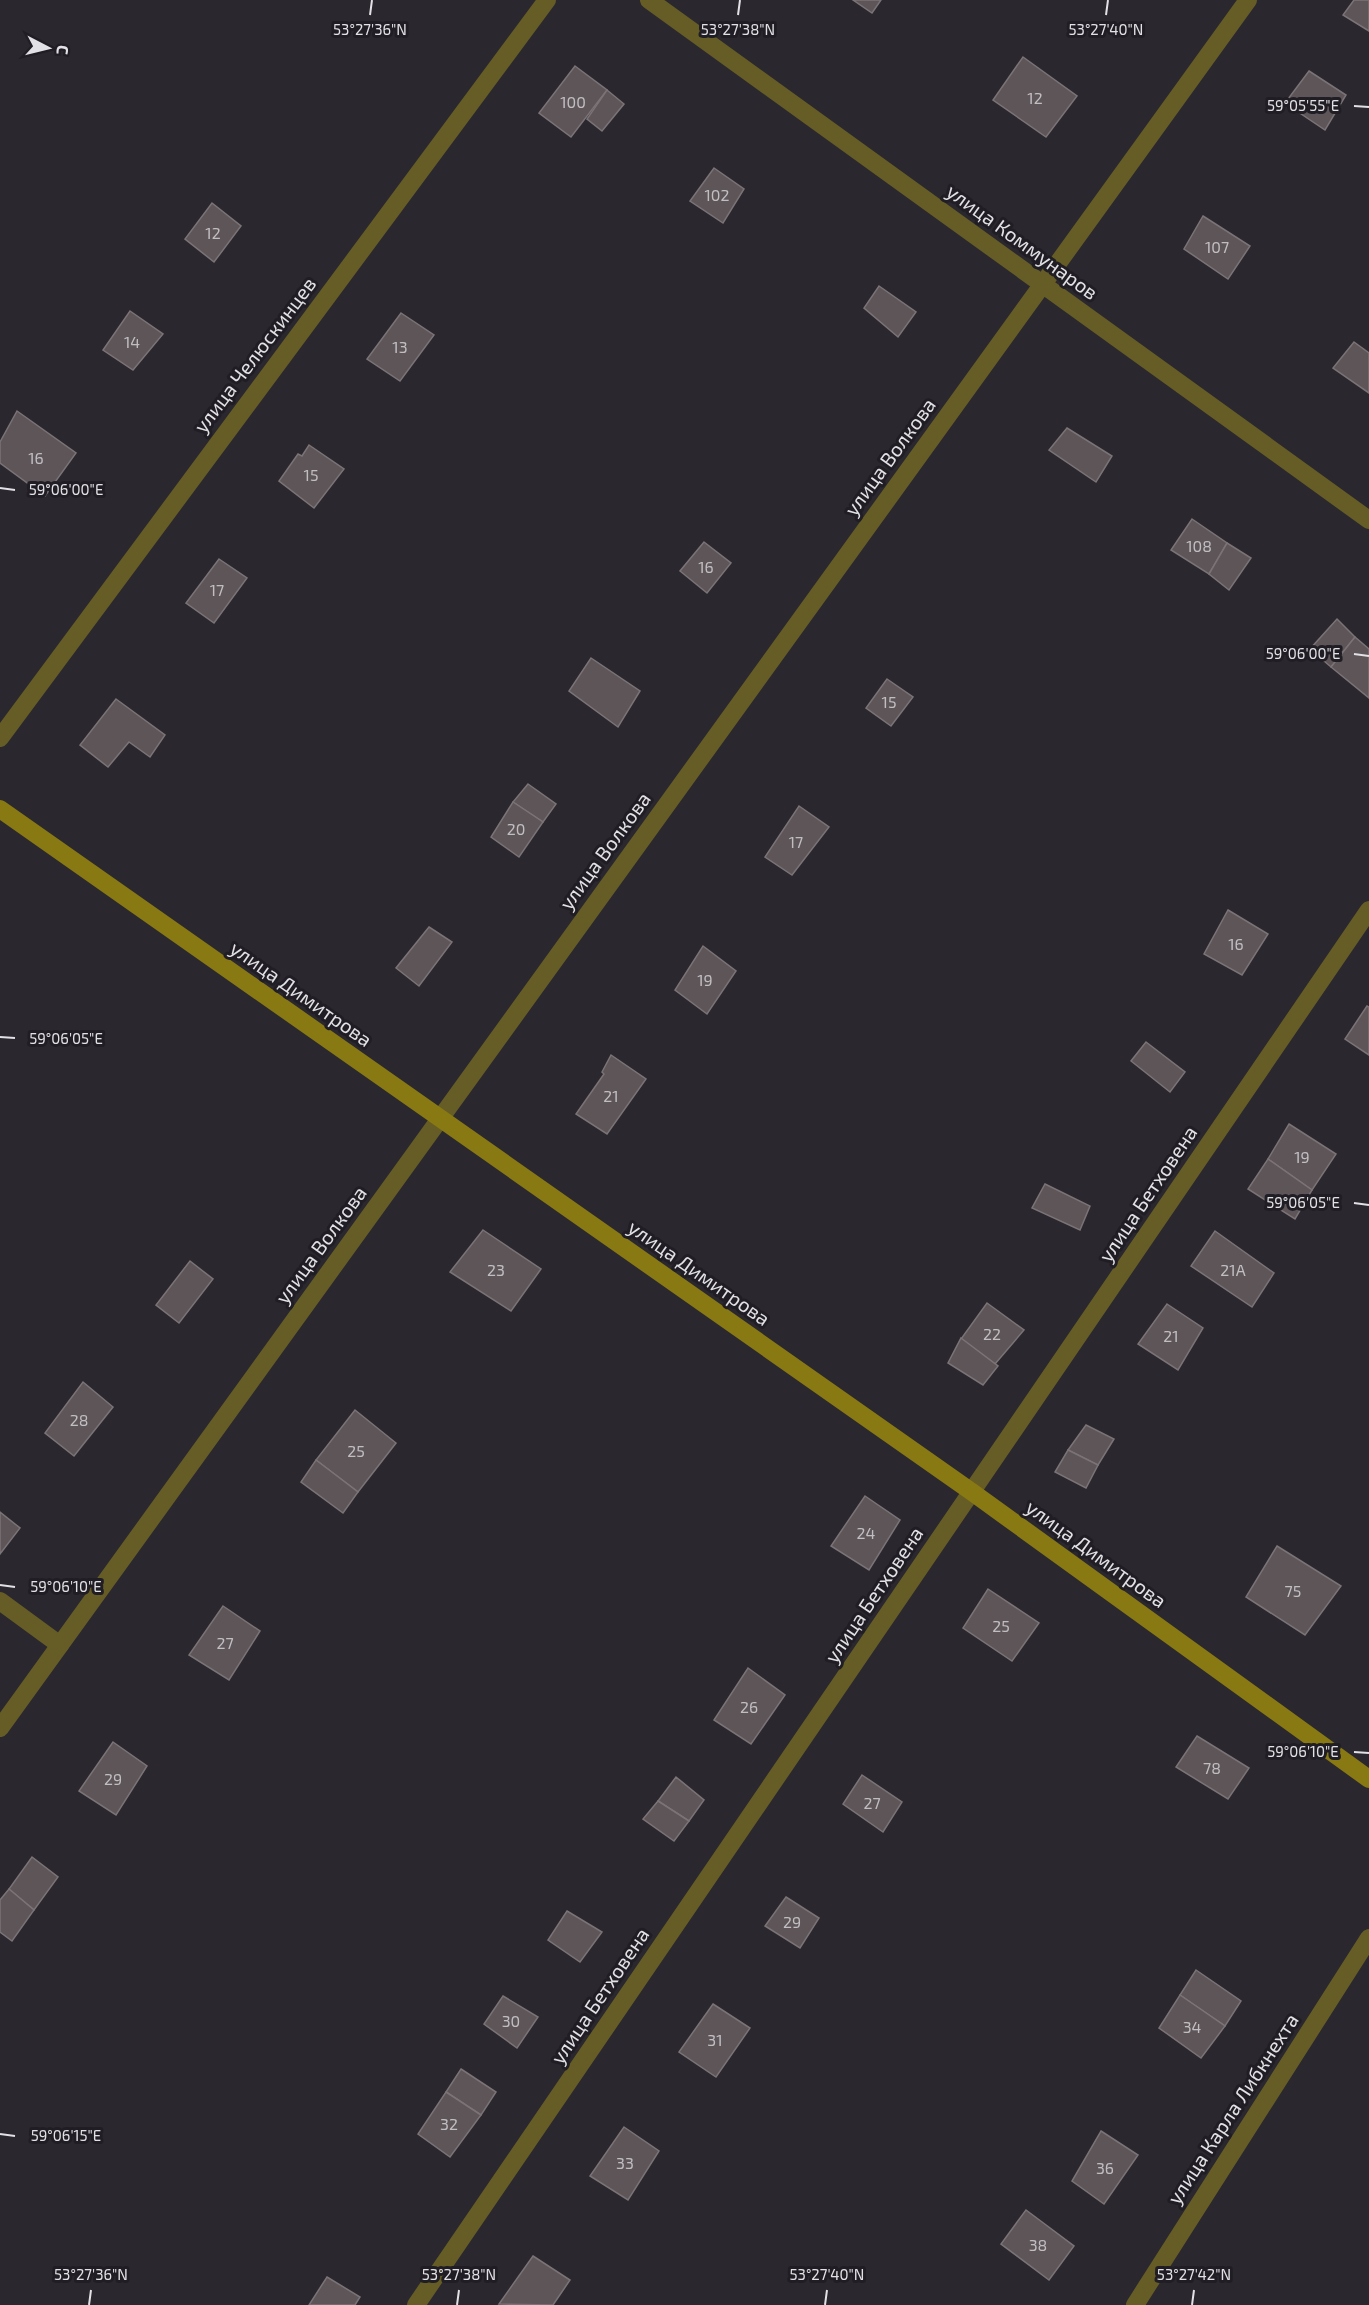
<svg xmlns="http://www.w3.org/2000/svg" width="1369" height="2305" viewBox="0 0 1369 2305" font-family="'Exo 2',sans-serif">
	<rect width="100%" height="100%" fill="#2a282e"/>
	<!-- building -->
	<g fill="#5d5558" stroke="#7b7376" stroke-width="1.5">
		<path d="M 853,0 L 881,0 L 872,13 Z"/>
		<path d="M 1354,0 L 1369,0 L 1369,31 L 1343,15 Z"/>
		<path d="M 1023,57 L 1077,96 L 1046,137 L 993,100 Z"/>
		<path d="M 575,66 L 607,90 L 571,137 L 539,113 Z"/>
		<path d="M 1309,71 L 1346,95 L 1325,130 L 1285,103 Z"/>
		<path d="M 607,90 L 624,104 L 602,131 L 587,119 Z"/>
		<path d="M 714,168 L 744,189 L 723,223 L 690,201 Z"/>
		<path d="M 212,203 L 241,226 L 214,262 L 185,239 Z"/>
		<path d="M 1203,216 L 1250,246 L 1228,279 L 1184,249 Z"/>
		<path d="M 879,286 L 916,312 L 898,337 L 864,308 Z"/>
		<path d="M 130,311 L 163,334 L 133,370 L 103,350 Z"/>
		<path d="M 401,313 L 434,335 L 400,381 L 367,359 Z"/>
		<path d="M 1354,342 L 1369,353 L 1369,393 L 1333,368 Z"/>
		<path d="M 17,411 L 76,453 L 45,496 L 0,463 L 0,442 Z"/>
		<path d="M 1067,428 L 1112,456 L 1096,482 L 1049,450 Z"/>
		<path d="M 309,445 L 344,469 L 314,508 L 279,481 L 298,454 L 302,456 Z"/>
		<path d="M 1192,519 L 1227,543 L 1209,574 L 1171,550 Z"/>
		<path d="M 704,542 L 731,563 L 707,593 L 680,571 Z"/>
		<path d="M 1227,543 L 1251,558 L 1229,590 L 1209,574 Z"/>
		<path d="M 219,559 L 247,578 L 214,623 L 186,603 Z"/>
		<path d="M 1337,619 L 1355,637 L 1331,667 L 1310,649 Z"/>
		<path d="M 1355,637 L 1369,649 L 1369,698 L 1331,667 Z"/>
		<path d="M 591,658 L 640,691 L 618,727 L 569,691 Z"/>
		<path d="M 887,679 L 913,697 L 891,726 L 866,708 Z"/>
		<path d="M 116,699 L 165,735 L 150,757 L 129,742 L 108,767 L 80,745 Z"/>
		<path d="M 528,784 L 556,804 L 543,822 L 513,802 Z"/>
		<path d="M 513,802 L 543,822 L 519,857 L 491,837 Z"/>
		<path d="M 799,806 L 829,827 L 792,875 L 765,857 Z"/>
		<path d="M 1228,910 L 1268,934 L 1242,975 L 1204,954 Z"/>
		<path d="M 429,927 L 452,942 L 419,986 L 396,968 Z"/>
		<path d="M 703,946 L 736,971 L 707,1014 L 675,990 Z"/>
		<path d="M 1367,1006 L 1369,1007 L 1369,1055 L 1345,1039 Z"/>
		<path d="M 1146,1042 L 1185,1072 L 1170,1092 L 1131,1061 Z"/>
		<path d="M 611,1055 L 646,1079 L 607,1134 L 576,1114 L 604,1074 L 602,1072 Z"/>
		<path d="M 1289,1124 L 1336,1154 L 1312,1190 L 1268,1159 Z"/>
		<path d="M 1268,1159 L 1312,1190 L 1295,1219 L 1248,1189 Z"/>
		<path d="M 1045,1184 L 1090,1206 L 1080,1230 L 1032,1208 Z"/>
		<path d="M 483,1230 L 541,1269 L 511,1311 L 450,1272 Z"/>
		<path d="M 1215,1231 L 1274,1273 L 1252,1307 L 1191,1266 Z"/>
		<path d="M 190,1261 L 213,1279 L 179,1323 L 156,1305 Z"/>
		<path d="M 987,1303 L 1024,1330 L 995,1364 L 961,1339 Z"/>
		<path d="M 1167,1304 L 1203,1328 L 1178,1370 L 1138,1344 Z"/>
		<path d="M 961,1338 L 998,1366 L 983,1385 L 948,1363 Z"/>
		<path d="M 83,1382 L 113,1407 L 74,1456 L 45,1433 Z"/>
		<path d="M 355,1410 L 396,1443 L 358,1492 L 316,1460 Z"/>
		<path d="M 1086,1425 L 1114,1439 L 1098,1465 L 1068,1450 Z"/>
		<path d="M 1068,1450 L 1098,1465 L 1086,1488 L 1055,1472 Z"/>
		<path d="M 316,1460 L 358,1492 L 343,1513 L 301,1482 Z"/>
		<path d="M 865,1496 L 900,1520 L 869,1570 L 831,1546 Z"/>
		<path d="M 0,1512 L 20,1528 L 0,1554 Z"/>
		<path d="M 1277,1546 L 1341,1586 L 1305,1635 L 1246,1597 Z"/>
		<path d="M 988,1589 L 1039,1623 L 1012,1661 L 963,1628 Z"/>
		<path d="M 223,1606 L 260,1631 L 229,1680 L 189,1655 Z"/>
		<path d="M 748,1668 L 785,1695 L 751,1744 L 714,1720 Z"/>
		<path d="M 1197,1736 L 1249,1768 L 1228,1799 L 1176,1767 Z"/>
		<path d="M 113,1742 L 147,1766 L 116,1815 L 79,1791 Z"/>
		<path d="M 862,1775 L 902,1802 L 883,1832 L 843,1804 Z"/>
		<path d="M 676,1777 L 704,1800 L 689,1821 L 658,1801 Z"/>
		<path d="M 658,1801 L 689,1821 L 674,1841 L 643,1819 Z"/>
		<path d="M 32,1857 L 58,1877 L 34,1910 L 9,1889 Z"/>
		<path d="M 9,1889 L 34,1910 L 12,1941 L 0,1932 L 0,1900 Z"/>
		<path d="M 786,1897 L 819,1918 L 800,1948 L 765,1926 Z"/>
		<path d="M 567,1911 L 602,1932 L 580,1962 L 548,1940 Z"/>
		<path d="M 1196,1970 L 1241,2001 L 1225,2026 L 1180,1995 Z"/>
		<path d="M 1180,1995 L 1225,2026 L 1201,2058 L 1159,2028 Z"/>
		<path d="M 503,1996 L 538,2017 L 517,2048 L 484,2024 Z"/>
		<path d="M 713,2004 L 750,2028 L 716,2077 L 679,2052 Z"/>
		<path d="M 461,2069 L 496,2092 L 481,2115 L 446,2092 Z"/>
		<path d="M 446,2092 L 481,2115 L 450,2157 L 418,2134 Z"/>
		<path d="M 624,2127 L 659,2151 L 628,2200 L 590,2176 Z"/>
		<path d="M 1101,2131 L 1138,2155 L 1104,2204 L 1072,2181 Z"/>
		<path d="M 1026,2210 L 1074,2246 L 1049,2280 L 1001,2244 Z"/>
		<path d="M 533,2256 L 570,2280 L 553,2305 L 499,2304 Z"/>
		<path d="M 327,2277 L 360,2297 L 355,2305 L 309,2305 Z"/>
	</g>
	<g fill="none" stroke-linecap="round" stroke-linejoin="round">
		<!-- street -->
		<g stroke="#665d26" stroke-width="18">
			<path d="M 649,0 L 1369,520"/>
			<path d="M 0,738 L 547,0"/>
			<path d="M 0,1601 L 60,1645"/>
			<path d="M 0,1728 L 1248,0"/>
			<path d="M 416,2305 L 1369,910"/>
			<path d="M 1135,2305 L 1369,1938"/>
		</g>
		<!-- secondary -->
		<path stroke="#897913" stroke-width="18" d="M 0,809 L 972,1492 L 1369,1779"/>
	</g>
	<!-- ticks -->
	<path fill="none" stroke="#e2e1e5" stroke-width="2" d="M 370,15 L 372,0M 738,15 L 740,0M 1106,15 L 1108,0M 1354,106 L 1369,107M 0,488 L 15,490M 1354,654 L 1369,656M 0,1037 L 15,1038M 1354,1203 L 1369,1205M 0,1585 L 15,1587M 1354,1752 L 1369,1753M 0,2134 L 15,2136M 89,2305 L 91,2290M 457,2305 L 459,2290M 825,2305 L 827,2290M 1192,2305 L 1194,2290"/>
	<g text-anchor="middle" stroke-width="6" stroke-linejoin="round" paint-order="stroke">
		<!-- number labels -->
		<g font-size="16" fill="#c1bec2">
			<text x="1035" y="104">12</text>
			<text x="573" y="108">100</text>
			<text x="717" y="201">102</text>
			<text x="213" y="239">12</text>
			<text x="1217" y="253">107</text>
			<text x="132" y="348">14</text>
			<text x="400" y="353">13</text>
			<text x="36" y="464">16</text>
			<text x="311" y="481">15</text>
			<text x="1199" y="552">108</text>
			<text x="706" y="573">16</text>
			<text x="217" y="596">17</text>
			<text x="889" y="708">15</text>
			<text x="516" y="835">20</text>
			<text x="796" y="848">17</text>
			<text x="1236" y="950">16</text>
			<text x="705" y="986">19</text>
			<text x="611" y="1102">21</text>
			<text x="1302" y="1163">19</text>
			<text x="496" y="1276">23</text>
			<text x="1233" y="1276">21А</text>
			<text x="992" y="1340">22</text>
			<text x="1171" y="1342">21</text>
			<text x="79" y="1426">28</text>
			<text x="356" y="1457">25</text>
			<text x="866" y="1539">24</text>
			<text x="1293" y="1597">75</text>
			<text x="1001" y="1632">25</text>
			<text x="225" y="1649">27</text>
			<text x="749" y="1713">26</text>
			<text x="1212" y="1774">78</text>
			<text x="113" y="1785">29</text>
			<text x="872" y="1809">27</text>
			<text x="792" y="1928">29</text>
			<text x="511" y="2027">30</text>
			<text x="1192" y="2033">34</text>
			<text x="715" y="2046">31</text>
			<text x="449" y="2130">32</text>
			<text x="625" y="2169">33</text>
			<text x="1105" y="2174">36</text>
			<text x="1038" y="2251">38</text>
		</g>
		<!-- street labels -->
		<g font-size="20" fill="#e2e1e5" stroke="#201e24">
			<text transform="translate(1022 242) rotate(36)" y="7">улица Коммунаров</text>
			<text transform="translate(255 355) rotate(-53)" y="7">улица Челюскинцев</text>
			<text transform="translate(890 457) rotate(-54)" y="7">улица Волкова</text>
			<text transform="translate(605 851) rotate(-54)" y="7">улица Волкова</text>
			<text transform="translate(301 994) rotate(35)" y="7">улица Димитрова</text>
			<text transform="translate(1148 1194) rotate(-56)" y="7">улица Бетховена</text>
			<text transform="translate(321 1245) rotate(-54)" y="7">улица Волкова</text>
			<text transform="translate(699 1273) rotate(35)" y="7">улица Димитрова</text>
			<text transform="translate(1096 1554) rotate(36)" y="7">улица Димитрова</text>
			<text transform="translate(874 1595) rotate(-56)" y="7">улица Бетховена</text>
			<text transform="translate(600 1996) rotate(-56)" y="7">улица Бетховена</text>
			<text transform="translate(1233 2109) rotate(-57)" y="7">улица Карла Либкнехта</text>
		</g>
	</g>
	<g font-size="15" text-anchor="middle" fill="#e2e1e5" stroke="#201e24" stroke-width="6" stroke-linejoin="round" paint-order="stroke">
		<text x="370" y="35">53°27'36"N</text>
		<text x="738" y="35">53°27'38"N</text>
		<text x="1106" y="35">53°27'40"N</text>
		<text x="1303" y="111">59°05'55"E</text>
		<text x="66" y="495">59°06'00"E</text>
		<text x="1303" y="659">59°06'00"E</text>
		<text x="66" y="1044">59°06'05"E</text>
		<text x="1303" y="1208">59°06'05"E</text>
		<text x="66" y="1592">59°06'10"E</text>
		<text x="1303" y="1757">59°06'10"E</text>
		<text x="66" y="2141">59°06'15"E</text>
		<text x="91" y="2280">53°27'36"N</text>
		<text x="459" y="2280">53°27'38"N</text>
		<text x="827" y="2280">53°27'40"N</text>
		<text x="1194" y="2280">53°27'42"N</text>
	</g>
	<!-- north arrow -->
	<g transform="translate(48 48) rotate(97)" stroke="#201e24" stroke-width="4.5" paint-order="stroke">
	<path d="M0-4.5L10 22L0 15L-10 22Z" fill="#e2e1e5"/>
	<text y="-9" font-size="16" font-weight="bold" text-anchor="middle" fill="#e2e1e5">С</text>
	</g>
</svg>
